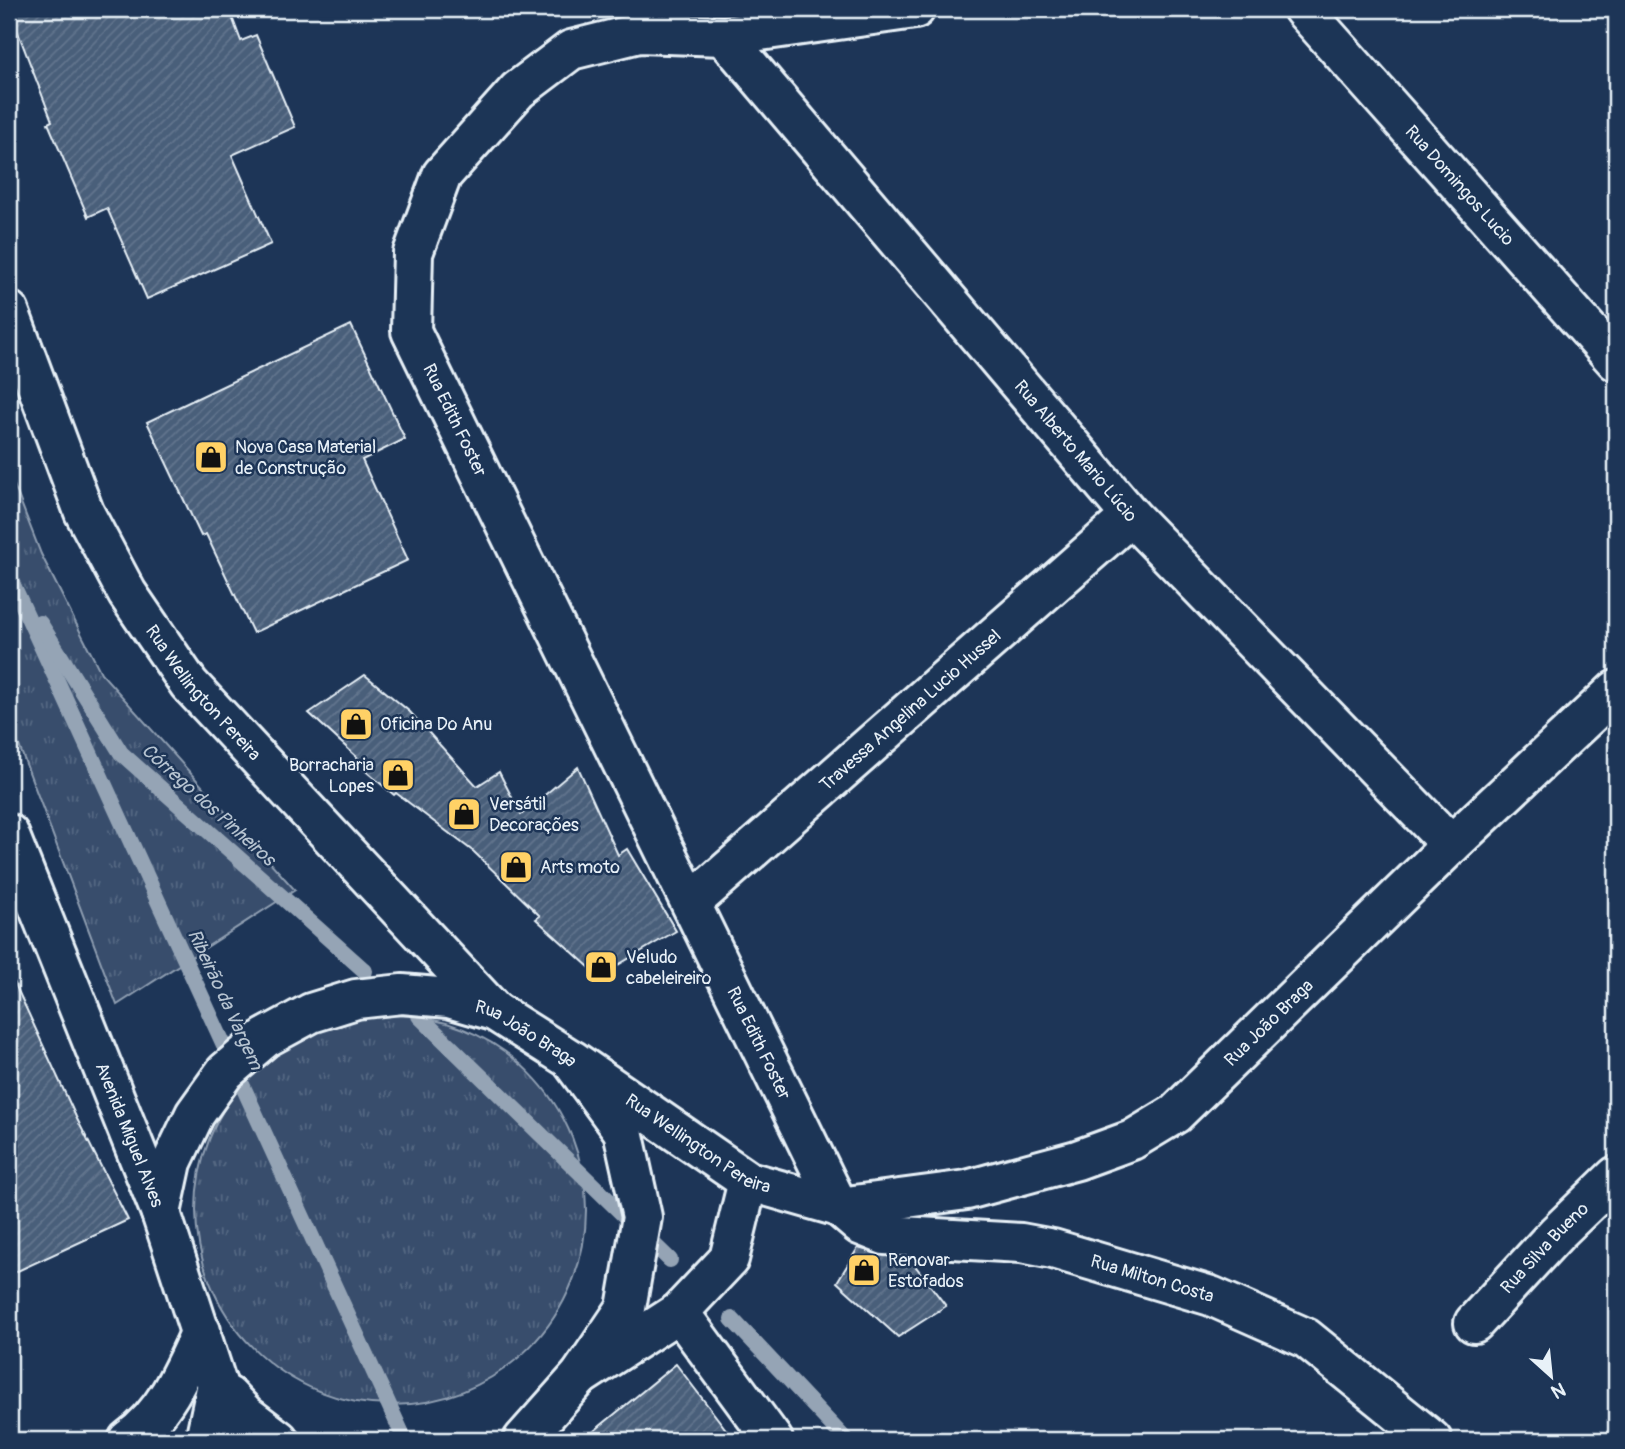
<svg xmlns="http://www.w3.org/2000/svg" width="1625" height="1449" viewBox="0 0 1625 1449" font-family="Pangolin,sans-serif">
	<defs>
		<pattern id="grass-tufts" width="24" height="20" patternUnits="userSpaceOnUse" patternTransform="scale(1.75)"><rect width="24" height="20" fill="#374d6c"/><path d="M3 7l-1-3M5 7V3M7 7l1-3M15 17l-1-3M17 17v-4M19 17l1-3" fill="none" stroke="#546782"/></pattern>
		<pattern id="building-hatch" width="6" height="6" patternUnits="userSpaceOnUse" patternTransform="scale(1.75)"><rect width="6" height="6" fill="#495e7a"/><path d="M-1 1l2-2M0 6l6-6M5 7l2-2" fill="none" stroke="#63768e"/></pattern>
	</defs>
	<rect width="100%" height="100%" fill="#1d3557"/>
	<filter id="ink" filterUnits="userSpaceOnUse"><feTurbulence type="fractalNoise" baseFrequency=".0143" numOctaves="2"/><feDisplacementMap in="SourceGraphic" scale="14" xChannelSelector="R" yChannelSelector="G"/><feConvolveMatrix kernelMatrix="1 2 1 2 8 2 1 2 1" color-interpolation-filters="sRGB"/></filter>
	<g filter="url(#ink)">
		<!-- grass -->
		<g fill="url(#grass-tufts)" stroke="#909fb2" stroke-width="2">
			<path d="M 9,472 L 41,554 L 101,673 L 295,890 L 117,1005 L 9,719 Z"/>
			<circle cx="391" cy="1210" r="195"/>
		</g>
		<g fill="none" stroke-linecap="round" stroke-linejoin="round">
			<!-- stream -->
			<g stroke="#95a4b5" stroke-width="16">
				<path d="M 9,576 L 405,1440"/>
				<path d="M 40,623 L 121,753 L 365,971"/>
				<path d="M 419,1016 L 670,1260"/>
				<path d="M 732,1319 L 846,1440"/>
			</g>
		</g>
		<!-- building -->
		<g fill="url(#building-hatch)" stroke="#e8f1f8" stroke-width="2">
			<path d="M 9,9 L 229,9 L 241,41 L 256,35 L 295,127 L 232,155 L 271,244 L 147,299 L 107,208 L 88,217 L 48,123 L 52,121 Z"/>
			<path d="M 351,325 L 405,439 L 362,460 L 408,560 L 253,633 L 206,534 L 201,536 L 147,422 Z"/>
			<path d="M 365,675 L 410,712 L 477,786 L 499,772 L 521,815 L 578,767 L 618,855 L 627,849 L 676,931 L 599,976 L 536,919 L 540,916 L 474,852 L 396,793 L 394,795 L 355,762 L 359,759 L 309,713 Z"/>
			<path d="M 9,971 L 76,1117 L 128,1220 L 9,1275 Z"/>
			<path d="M 858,1248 L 913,1263 L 946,1306 L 898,1337 L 837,1282 Z"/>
			<path d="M 676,1364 L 734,1440 L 583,1440 Z"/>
		</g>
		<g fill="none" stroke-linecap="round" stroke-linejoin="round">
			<!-- minor casing -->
			<g stroke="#e8f1f8" stroke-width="44">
				<g id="minor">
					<path id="s1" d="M 1303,9 L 1616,361"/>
					<path id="s2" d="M 724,36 L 1131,516 L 1451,845"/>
					<path id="s3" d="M 691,903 L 1131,516"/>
					<path id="s4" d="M 839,1207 L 860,1225 L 885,1235 L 1021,1243 L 1053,1249 L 1211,1296 L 1306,1338 L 1432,1440"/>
					<path d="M 679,1312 L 773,1440"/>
					<path id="s5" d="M 1474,1323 L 1557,1233 L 1616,1176"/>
					<path d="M 580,1376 L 679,1312 L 729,1259 L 748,1181"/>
				</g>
			</g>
			<!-- tertiary casing -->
			<g stroke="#e8f1f8" stroke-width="44">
				<g id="tertiary">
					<path id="s6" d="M 572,1060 L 748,1181 L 839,1207 L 967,1190 L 1077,1160 L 1132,1140 L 1175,1114 L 1451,845 L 1616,690"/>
					<path d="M 839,1207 L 411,331 L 413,253 L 442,175 L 518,90 L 571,50 L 639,33 L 724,36 L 915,9"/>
				</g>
			</g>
			<!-- secondary casing -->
			<g stroke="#e8f1f8" stroke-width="44">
				<g id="secondary">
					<path id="s7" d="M 9,311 L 84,512 L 127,593 L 189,684 L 494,1011"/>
					<path id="s8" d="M 9,834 L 161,1213 L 217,1384 L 241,1440"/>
					<path id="s9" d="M 161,1213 L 172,1162 L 195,1114 L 225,1072 L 265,1038 L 311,1013 L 356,999 L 402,994 L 449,998 L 494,1011 L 570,1059 L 623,1131 L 642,1217 L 626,1308 L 580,1376 L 523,1440"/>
					<path d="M 228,1396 L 246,1415 L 279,1440"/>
					<path d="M 128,1440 C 165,1414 183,1371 201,1331"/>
					<path d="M 205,1440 L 217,1384"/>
				</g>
			</g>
			<!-- minor -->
			<use href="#minor" stroke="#1d3557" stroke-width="38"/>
			<!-- tertiary -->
			<use href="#tertiary" stroke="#1d3557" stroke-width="38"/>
			<!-- secondary -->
			<use href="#secondary" stroke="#1d3557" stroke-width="38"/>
		</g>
	</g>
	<!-- icons -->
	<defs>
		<g id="shop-square" transform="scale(1.75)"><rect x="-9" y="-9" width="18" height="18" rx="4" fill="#ffd166" stroke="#1d3557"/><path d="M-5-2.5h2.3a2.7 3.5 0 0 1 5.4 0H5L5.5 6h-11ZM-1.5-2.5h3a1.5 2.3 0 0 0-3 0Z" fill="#111"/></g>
	</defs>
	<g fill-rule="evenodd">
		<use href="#shop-square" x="211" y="457"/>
		<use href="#shop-square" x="356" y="724"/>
		<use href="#shop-square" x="398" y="775"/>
		<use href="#shop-square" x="464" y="814"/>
		<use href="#shop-square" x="516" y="867"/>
		<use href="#shop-square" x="601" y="967"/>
		<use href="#shop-square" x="864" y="1270"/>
	</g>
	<g text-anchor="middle" stroke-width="5" stroke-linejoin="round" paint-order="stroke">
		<!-- street labels -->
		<g font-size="18" fill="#e8f1f8" stroke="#1d3557">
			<text dy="6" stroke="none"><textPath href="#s1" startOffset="236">Rua Domingos Lucio</textPath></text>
			<text transform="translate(455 420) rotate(64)" y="6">Rua Edith Foster</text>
			<text dy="6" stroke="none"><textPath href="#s2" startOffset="544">Rua Alberto Mario Lúcio</textPath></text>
			<text dy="6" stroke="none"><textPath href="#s7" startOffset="432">Rua Wellington Pereira</textPath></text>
			<text dy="6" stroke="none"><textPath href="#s3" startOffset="292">Travessa Angelina Lucio Hussel</textPath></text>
			<text dy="6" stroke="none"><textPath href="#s6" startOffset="791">Rua João Braga</textPath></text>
			<text dy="6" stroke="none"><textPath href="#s9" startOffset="488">Rua João Braga</textPath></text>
			<text transform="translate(759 1043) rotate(64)" y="6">Rua Edith Foster</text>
			<text dy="6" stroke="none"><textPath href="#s8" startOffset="324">Avenida Miguel Alves</textPath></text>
			<text dy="6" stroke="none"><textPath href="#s6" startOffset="152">Rua Wellington Pereira</textPath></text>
			<text dy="6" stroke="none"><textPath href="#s5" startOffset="103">Rua Silva Bueno</textPath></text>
			<text dy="6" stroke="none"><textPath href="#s4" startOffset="327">Rua Milton Costa</textPath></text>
		</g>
		<!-- poi labels -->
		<g font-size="18" fill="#e8f1f8" stroke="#1d3557" text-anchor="start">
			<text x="235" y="453">Nova Casa Material<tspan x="235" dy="21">de Construção</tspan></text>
			<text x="380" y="730">Oficina Do Anu</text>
			<text x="374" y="771" text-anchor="end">Borracharia<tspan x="374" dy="21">Lopes</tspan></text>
			<text x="489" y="810">Versátil<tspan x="489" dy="21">Decorações</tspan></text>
			<text x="540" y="873">Arts moto</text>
			<text x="626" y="963">Veludo<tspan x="626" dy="21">cabeleireiro</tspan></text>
			<text x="888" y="1266">Renovar<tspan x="888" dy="21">Estofados</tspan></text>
		</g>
		<!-- water labels -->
		<g font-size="19" font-style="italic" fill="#b7c4d1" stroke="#1d3557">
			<text transform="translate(209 804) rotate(42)" y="7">Córrego dos Pinheiros</text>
			<text transform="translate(226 999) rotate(65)" y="7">Ribeirão da Vargem</text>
		</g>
	</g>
	<!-- margin -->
	<rect width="1625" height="1449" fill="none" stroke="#1d3557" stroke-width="35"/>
	<rect x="18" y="18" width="1590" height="1414" fill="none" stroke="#e8f1f8" stroke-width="2.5" filter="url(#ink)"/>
	<!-- north arrow -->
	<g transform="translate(1551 1376) rotate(153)" stroke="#1d3557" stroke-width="5" paint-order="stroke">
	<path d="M0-5L12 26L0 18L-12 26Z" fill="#e8f1f8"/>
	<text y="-10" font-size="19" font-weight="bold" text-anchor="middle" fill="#e8f1f8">N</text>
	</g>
</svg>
